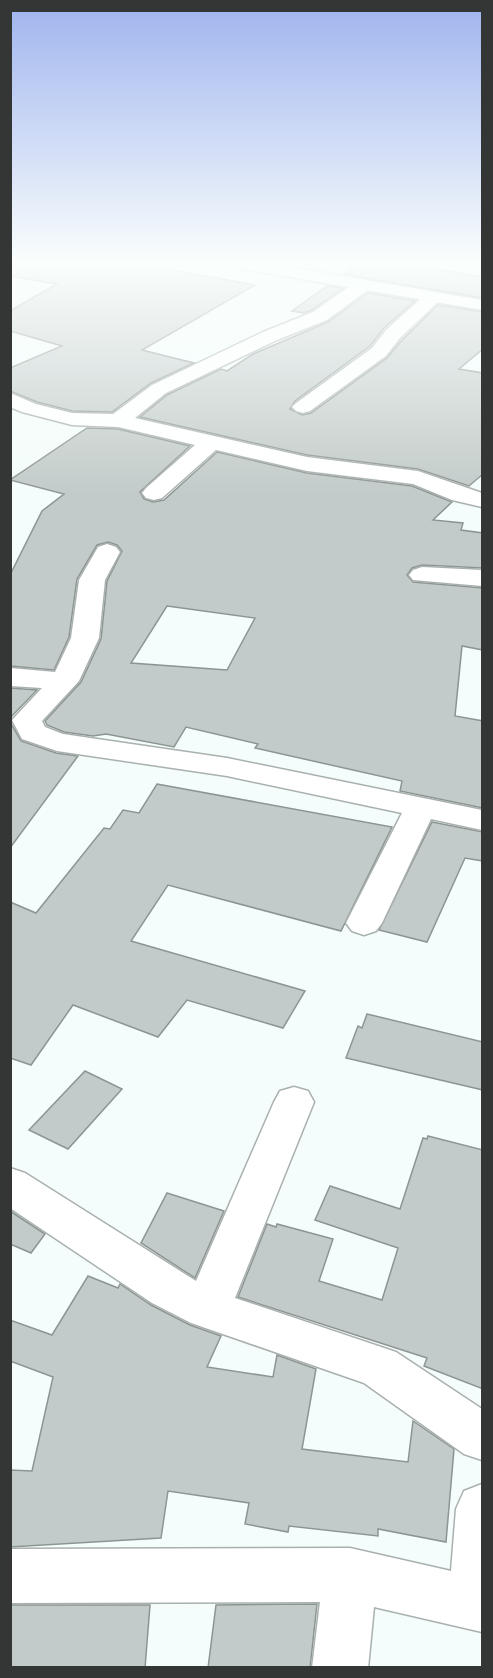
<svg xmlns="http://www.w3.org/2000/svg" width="493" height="1678" viewBox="0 0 493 1678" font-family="Helvetica,sans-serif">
	<rect width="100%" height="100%" fill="#f4fdfb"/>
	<!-- building -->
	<g fill="#c2cbc9" stroke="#8d9593" stroke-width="1.5" fill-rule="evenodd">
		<path d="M 10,260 L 119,260 L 255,285 L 142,350 L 194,363 L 151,383 L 112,412 L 72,411 L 37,402 L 10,391 L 10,368 L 62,346 L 10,331 L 10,311 L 57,284 L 10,276 Z"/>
		<path d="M 362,260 L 376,260 L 483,277 L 483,298 L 343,274 Z"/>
		<path d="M 327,286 L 343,288 L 312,310 L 304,313 L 292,311 Z"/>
		<path d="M 368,293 L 415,301 L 384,328 L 370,346 L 295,401 L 290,409 L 302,415 L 311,413 L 387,358 L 402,340 L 438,305 L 483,312 L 483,349 L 459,369 L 483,373 L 483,474 L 469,486 L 418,469 L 307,455 L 140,417 L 167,395 L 221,369 L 227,371 L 253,354 L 328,322 Z"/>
		<path d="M 87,428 L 118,429 L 190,446 L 140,492 L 144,499 L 153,502 L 164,500 L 217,452 L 307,473 L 412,486 L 452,502 L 433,520 L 463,523 L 461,530 L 483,533 L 483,568 L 422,565 L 412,568 L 407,575 L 413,582 L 483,588 L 483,650 L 462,646 L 455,716 L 483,721 L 483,808 L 400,791 L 402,781 L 255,748 L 258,744 L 186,727 L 174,747 L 106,734 L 93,736 L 64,732 L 47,725 L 45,721 L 81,682 L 101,639 L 107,581 L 122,551 L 117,545 L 108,542 L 97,545 L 77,579 L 69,637 L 54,670 L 10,666 L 10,575 L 42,511 L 64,494 L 10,480 ZM 167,606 L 255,618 L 227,670 L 131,663 Z"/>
		<path d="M 10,688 L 37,690 L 10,718 Z"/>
		<path d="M 10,722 L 21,741 L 56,753 L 78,756 L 10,848 Z"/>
		<path d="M 157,784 L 392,827 L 341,931 L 168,885 L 131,941 L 305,991 L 283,1028 L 187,1000 L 158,1037 L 73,1005 L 31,1065 L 10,1058 L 10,902 L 36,913 L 104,828 L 110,829 L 123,810 L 139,813 Z"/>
		<path d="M 432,822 L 483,832 L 483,861 L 465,858 L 427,942 L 379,930 Z"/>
		<path d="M 367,1014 L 483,1042 L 483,1090 L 346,1058 L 358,1026 L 362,1028 Z"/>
		<path d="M 85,1071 L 122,1089 L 68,1149 L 29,1130 Z"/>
		<path d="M 428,1136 L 483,1150 L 483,1389 L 424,1366 L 427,1358 L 238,1297 L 267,1224 L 276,1227 L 277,1224 L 333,1239 L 319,1281 L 382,1300 L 398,1248 L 315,1220 L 330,1186 L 400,1209 L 423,1138 L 427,1139 Z"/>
		<path d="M 167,1193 L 224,1211 L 195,1278 L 141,1243 Z"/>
		<path d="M 10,1211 L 45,1234 L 31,1253 L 10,1244 Z"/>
		<path d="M 88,1276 L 118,1288 L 120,1284 L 151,1305 L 190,1325 L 221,1336 L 207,1367 L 273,1377 L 277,1355 L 316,1369 L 302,1449 L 408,1462 L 413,1421 L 454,1449 L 446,1542 L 378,1529 L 378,1536 L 289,1526 L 288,1532 L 245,1524 L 249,1503 L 168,1491 L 161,1538 L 10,1547 L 10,1470 L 32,1471 L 53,1377 L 10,1361 L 10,1320 L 52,1335 Z"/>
		<path d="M 317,1604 L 310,1668 L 208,1668 L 216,1605 Z"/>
		<path d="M 10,1605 L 150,1605 L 145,1668 L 10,1668 Z"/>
	</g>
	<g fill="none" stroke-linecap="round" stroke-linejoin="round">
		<!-- minor casing -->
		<g stroke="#a9b1af" stroke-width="3">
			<g id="minor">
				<path d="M 362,281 L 368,282 L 371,286 L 368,290 L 327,320 L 277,340 L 166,393 L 135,418 L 307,457 L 418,471 L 482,493 L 482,507 L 452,500 L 413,484 L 307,471 L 216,450 L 162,498 L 154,500 L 146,498 L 142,493 L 146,488 L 195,445 L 118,427 L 72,425 L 22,412 L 10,407 L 10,393 L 36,404 L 72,413 L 113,414 L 152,385 L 263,332 L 313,312 L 356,282 Z"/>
				<path d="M 433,292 L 439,293 L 442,297 L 439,301 L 400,338 L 386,356 L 310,411 L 303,413 L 296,411 L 292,407 L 296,403 L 372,348 L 386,330 L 427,293 Z"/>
				<path d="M 107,544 L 116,547 L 120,552 L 105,580 L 99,638 L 79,681 L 42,721 L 45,727 L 63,734 L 227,758 L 482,810 L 482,830 L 431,819 L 382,923 L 376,931 L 364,935 L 352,931 L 346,923 L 402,813 L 227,776 L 57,751 L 22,739 L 12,720 L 42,688 L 10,686 L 10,668 L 55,672 L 71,638 L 79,580 L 98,547 Z"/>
				<path d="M 422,567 L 482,570 L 482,586 L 413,580 L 409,575 L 413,570 Z"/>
				<path d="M 294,1087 L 308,1091 L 314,1102 L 235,1298 L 396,1352 L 482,1409 L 482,1460 L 464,1454 L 364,1383 L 191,1323 L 152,1303 L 10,1208 L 10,1168 L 25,1173 L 196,1281 L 274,1102 L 280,1091 Z"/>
				<path d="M 482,1484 L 482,1632 L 374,1607 L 368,1668 L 312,1668 L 320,1602 L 10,1603 L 10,1549 L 350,1548 L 451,1571 L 456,1509 L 464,1491 Z"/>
			</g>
		</g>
		<!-- secondary casing -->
		<g stroke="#a9b1af" stroke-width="3">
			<path id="secondary" d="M 211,260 L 249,260 L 482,300 L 482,310 L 219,265 Z"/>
		</g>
		<!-- minor -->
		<use href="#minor" fill="#fff" fill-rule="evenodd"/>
		<!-- secondary -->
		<use href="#secondary" fill="#fff" fill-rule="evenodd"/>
	</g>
	<!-- sky -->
	<linearGradient id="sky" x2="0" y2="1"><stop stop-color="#9fb4ee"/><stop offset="0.53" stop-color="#fafefd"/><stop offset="1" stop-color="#fafefd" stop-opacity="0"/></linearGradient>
	<rect width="493" height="495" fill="url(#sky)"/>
	<!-- border -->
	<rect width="493" height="1678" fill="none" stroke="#333635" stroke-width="24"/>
</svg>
